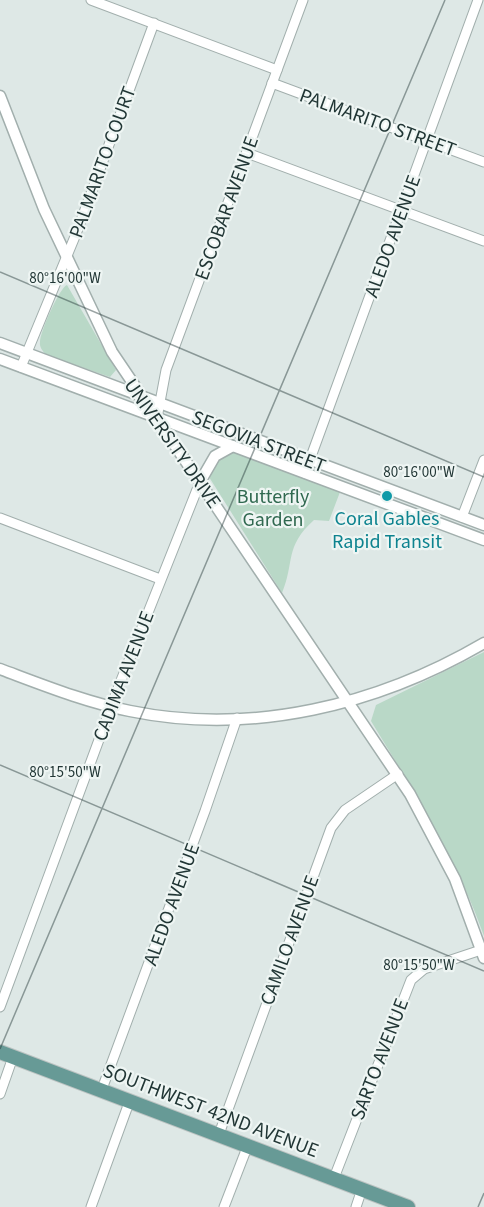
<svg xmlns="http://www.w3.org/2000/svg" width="484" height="1207" viewBox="0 0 484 1207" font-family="'Source Sans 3',sans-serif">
	<rect width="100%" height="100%" fill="#dee8e6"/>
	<!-- green -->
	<g fill="#b9d8c7">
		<path d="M 67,285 L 116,370 L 110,377 L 46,355 C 43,351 39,347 40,342 C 40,332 60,287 67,285 Z"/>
		<path d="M 234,452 L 340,492 L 329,521 L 314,520 C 284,547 295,562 282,593 L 209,477 L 219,459 Z"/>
		<path d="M 484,652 L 484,936 C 457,859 413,790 371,721 L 376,705 Z"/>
	</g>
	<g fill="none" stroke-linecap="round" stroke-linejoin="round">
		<!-- minor casing -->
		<g stroke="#a2afad" stroke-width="11">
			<g id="minor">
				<path d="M 91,0 L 277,70"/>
				<path d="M 272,83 L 484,162"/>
				<path d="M 247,153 L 484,241"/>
				<path d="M 21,367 L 76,234 L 154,23"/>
				<path d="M 157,418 L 166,370 L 303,0"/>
				<path d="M 305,473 L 478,0"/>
				<path d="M 462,517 L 484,460"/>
				<path d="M 0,518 L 160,579"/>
				<path d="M 0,1007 L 120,683 L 200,482"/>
				<path d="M 102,1089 L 205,811 L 237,718"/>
				<path d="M 0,1094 L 13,1057"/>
				<path d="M 219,1134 L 331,828 L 345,810 L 398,774"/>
				<path d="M 334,1178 L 411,980 L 424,969 L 481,950"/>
				<path d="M 91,1207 L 130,1100"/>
				<path d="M 224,1207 L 248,1145"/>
				<path d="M 356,1207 L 362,1189"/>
			</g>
		</g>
		<!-- tertiary casing -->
		<g stroke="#a2afad" stroke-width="13">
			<g id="tertiary">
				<path d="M 0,96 L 44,209 L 112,352 L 410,794 L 455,879 L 484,958"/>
				<path d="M 0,343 L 484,525"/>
				<path d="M 0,359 L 484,540"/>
				<path d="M 200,482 L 215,456 L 233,446"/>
				<path d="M 0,669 C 43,685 85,702 130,711 C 252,736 378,705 484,643"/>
			</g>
		</g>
		<!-- primary casing -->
		<g stroke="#bcc3c2" stroke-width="16">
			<path id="primary" d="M 0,1052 L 408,1207"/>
		</g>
		<!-- minor -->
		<use href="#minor" stroke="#fff" stroke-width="9"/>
		<!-- tertiary -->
		<use href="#tertiary" stroke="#fff" stroke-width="10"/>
		<!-- primary -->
		<use href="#primary" stroke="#679a96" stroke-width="14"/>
	</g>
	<!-- ticks -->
	<path fill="none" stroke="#213635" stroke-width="1.5" stroke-opacity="0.45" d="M 0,272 L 484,477M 0,765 L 484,971M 0,1049 L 445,0M 478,1207 L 484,1193"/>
	<!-- markers -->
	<circle fill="#0f9aa8" stroke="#eef5f3" stroke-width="2" cx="387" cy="496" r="6"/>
	<g text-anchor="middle" stroke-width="4.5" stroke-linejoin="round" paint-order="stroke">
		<!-- street labels -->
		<g font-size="20" fill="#213635" stroke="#eef5f3">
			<text transform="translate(378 122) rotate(20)" y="7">PALMARITO STREET</text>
			<text transform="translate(102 162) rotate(-70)" y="7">PALMARITO COURT</text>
			<text transform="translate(226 208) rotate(-70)" y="7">ESCOBAR AVENUE</text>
			<text transform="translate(392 236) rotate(-70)" y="7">ALEDO AVENUE</text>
			<text transform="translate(259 441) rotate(21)" y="7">SEGOVIA STREET</text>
			<text transform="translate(173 443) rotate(55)" y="7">UNIVERSITY DRIVE</text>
			<text transform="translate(123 676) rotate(-69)" y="7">CADIMA AVENUE</text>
			<text transform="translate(171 904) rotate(-70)" y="7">ALEDO AVENUE</text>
			<text transform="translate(289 940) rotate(-70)" y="7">CAMILO AVENUE</text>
			<text transform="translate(379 1059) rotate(-69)" y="7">SARTO AVENUE</text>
			<text transform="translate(211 1110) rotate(21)" y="7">SOUTHWEST 42ND AVENUE</text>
		</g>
		<!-- park labels -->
		<g font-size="20" fill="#306950" stroke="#eef5f3">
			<text x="273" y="503">Butterfly<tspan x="273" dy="23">Garden</tspan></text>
		</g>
		<!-- culture labels -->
		<g font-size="20" fill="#0d838f" stroke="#eef5f3">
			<text x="387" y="525">Coral Gables<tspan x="387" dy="23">Rapid Transit</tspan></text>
		</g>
	</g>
	<g font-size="15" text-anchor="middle" fill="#213635" stroke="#eef5f3" stroke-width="4.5" stroke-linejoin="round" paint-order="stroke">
		<text x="65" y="283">80°16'00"W</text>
		<text x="419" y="477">80°16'00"W</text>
		<text x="65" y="777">80°15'50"W</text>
		<text x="419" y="970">80°15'50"W</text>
	</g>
</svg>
